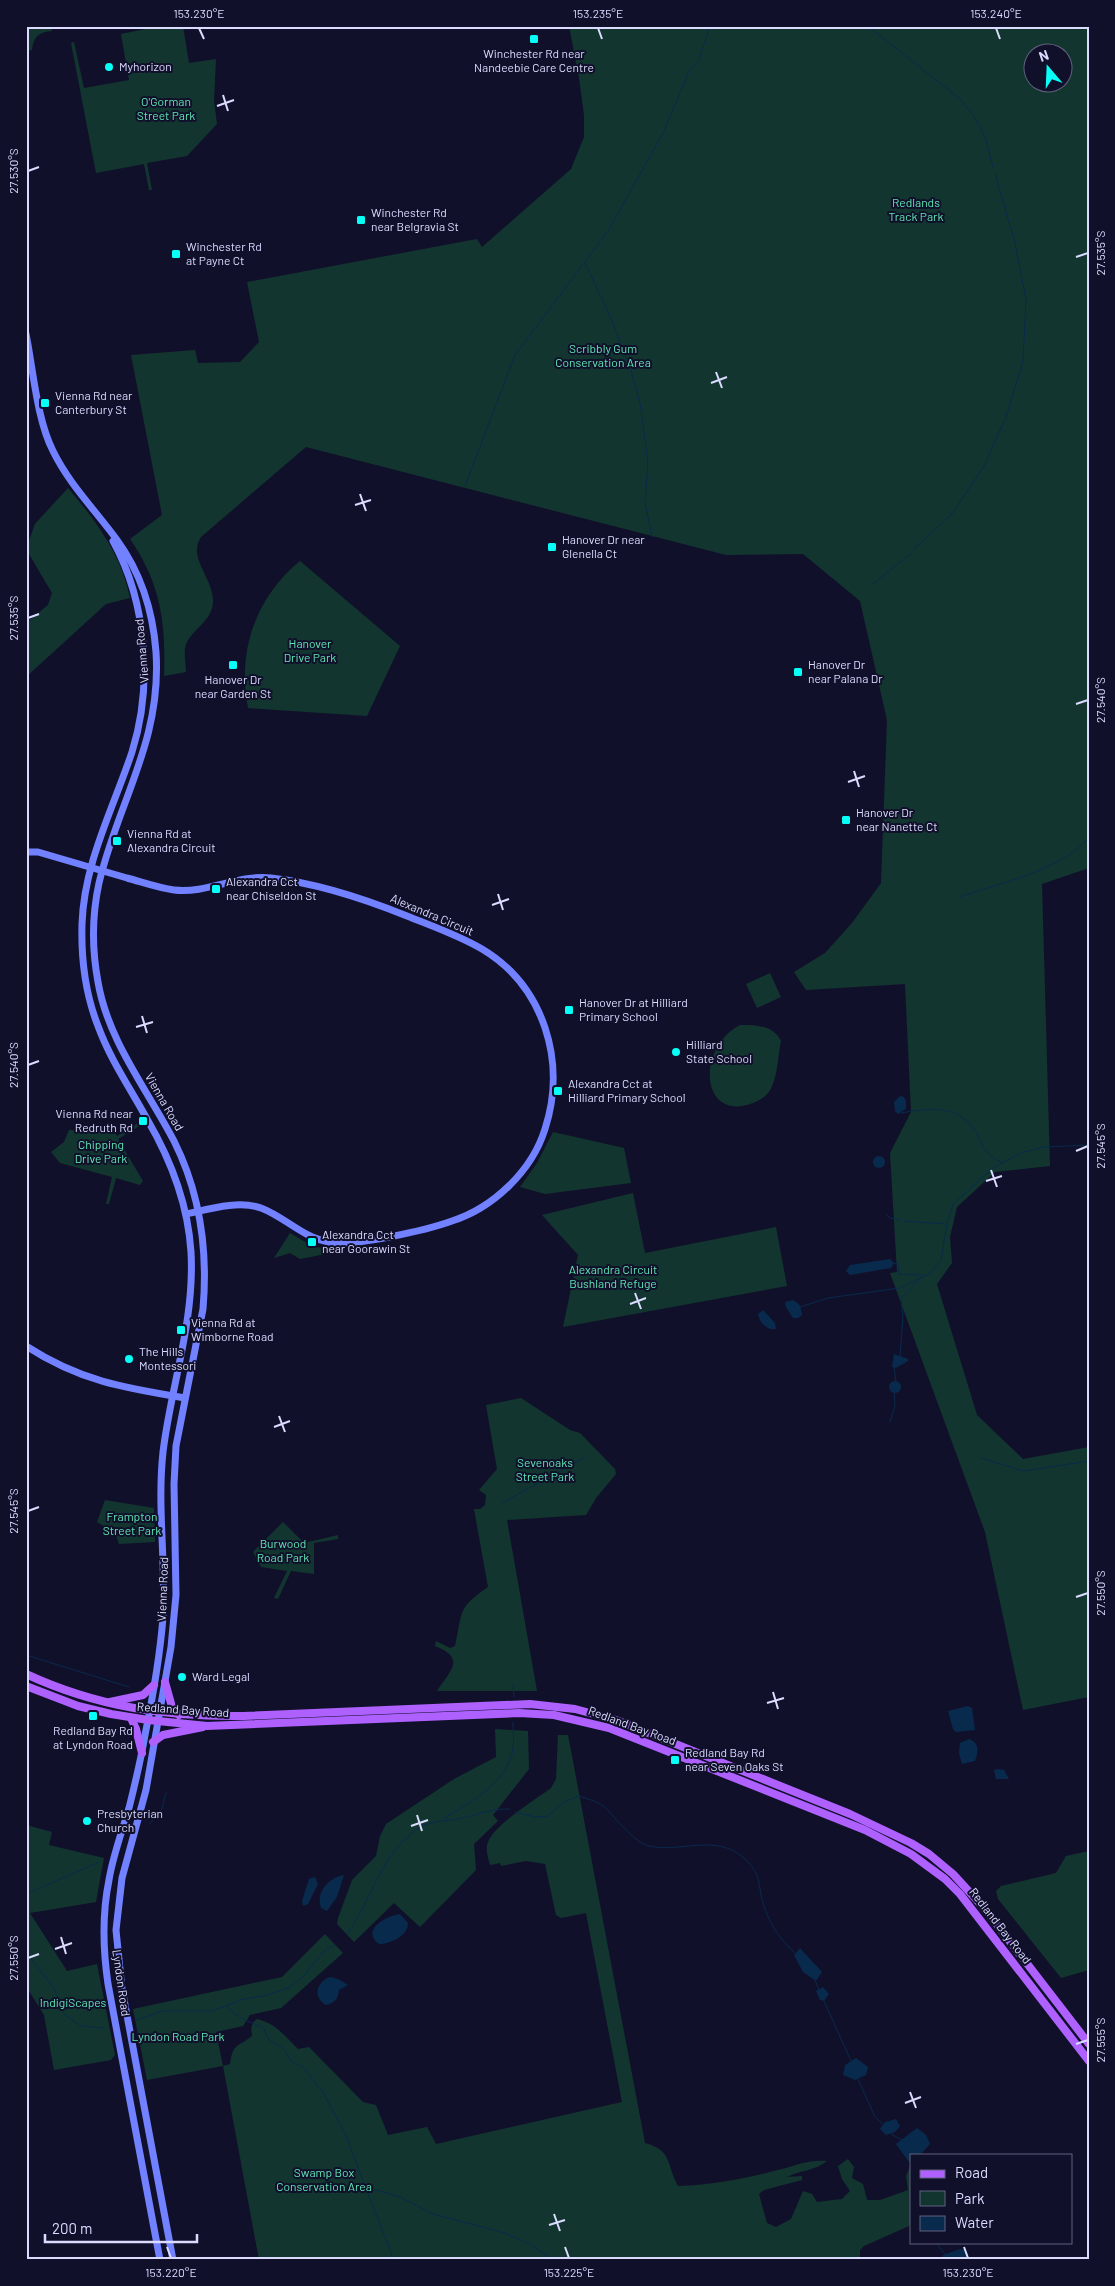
<svg xmlns="http://www.w3.org/2000/svg" width="1115" height="2286" viewBox="0 0 1115 2286" font-family="Barlow,sans-serif">
	<rect width="100%" height="100%" fill="#11102b"/>
	<!-- green -->
	<g fill="#12362f" fill-rule="evenodd">
		<path d="M 26,26 L 51,26 L 52,31 C 39,32 33,37 32,50 L 26,51 Z"/>
		<path d="M 160,26 L 183,26 L 189,63 L 216,59 L 214,101 L 217,124 L 187,156 L 147,163 L 152,190 L 149,190 L 144,164 L 96,173 L 71,43 L 74,42 L 84,88 L 129,80 L 121,34 Z"/>
		<path d="M 569,26 L 1089,26 L 1089,868 L 1042,884 L 1050,1166 L 995,1172 L 957,1207 L 950,1237 L 952,1263 L 937,1284 L 977,1415 L 1023,1459 L 1089,1447 L 1089,1697 L 1023,1710 L 985,1532 L 890,1273 L 897,1272 L 890,1153 L 911,1112 L 905,984 L 806,990 L 794,972 L 825,953 L 852,923 L 881,883 L 887,720 L 860,601 L 803,554 L 726,555 L 306,447 L 201,537 C 187,558 214,578 213,602 C 212,623 189,630 185,648 C 184,656 186,665 186,672 L 164,676 C 166,623 161,584 130,539 L 162,515 L 131,355 L 195,350 L 198,363 L 240,362 L 259,342 L 247,282 L 477,239 L 482,247 L 571,169 L 584,137 L 584,115 L 579,78 ZM 1032,52 L 1062,52 L 1062,82 L 1032,82 Z"/>
		<path d="M 68,488 C 96,521 121,554 130,598 L 106,604 L 26,677 L 26,623 L 48,605 L 52,593 L 26,549 L 35,524 Z"/>
		<path d="M 300,561 L 400,646 L 367,716 L 248,708 C 237,652 255,598 300,561 Z"/>
		<path d="M 770,973 L 781,997 L 757,1008 L 746,984 Z"/>
		<path d="M 740,1025 C 756,1025 773,1025 781,1041 C 778,1055 778,1073 772,1086 C 769,1095 761,1100 753,1103 C 701,1123 695,1049 740,1025 Z"/>
		<path d="M 109,1122 L 117,1136 L 140,1122 L 141,1125 L 118,1139 L 143,1181 L 140,1185 L 116,1178 L 109,1204 L 106,1204 L 112,1177 L 60,1163 L 51,1152 L 64,1142 L 69,1130 L 94,1131 Z"/>
		<path d="M 553,1132 L 624,1148 L 631,1183 L 545,1194 L 520,1187 L 537,1163 Z"/>
		<path d="M 633,1193 L 645,1253 L 776,1227 L 787,1286 L 563,1327 L 578,1255 L 542,1215 Z"/>
		<path d="M 290,1233 L 312,1246 L 331,1250 L 331,1253 L 300,1259 L 290,1253 L 274,1258 Z"/>
		<path d="M 521,1398 L 570,1430 L 580,1433 L 615,1469 L 616,1474 L 596,1498 L 586,1515 L 507,1520 L 537,1691 L 437,1691 C 451,1670 466,1658 435,1646 L 436,1641 L 450,1648 L 455,1646 C 463,1611 457,1608 488,1587 L 474,1509 L 480,1509 L 485,1505 L 486,1495 L 479,1490 L 497,1469 L 486,1405 Z"/>
		<path d="M 105,1500 L 154,1508 L 155,1542 L 119,1544 L 115,1533 L 97,1522 Z"/>
		<path d="M 283,1522 L 304,1543 L 338,1535 L 338,1539 L 314,1543 L 314,1574 L 291,1571 L 278,1599 L 274,1598 L 287,1571 L 261,1567 L 253,1552 Z"/>
		<path d="M 495,1729 L 528,1731 L 529,1769 L 493,1815 L 498,1821 L 474,1844 L 476,1870 L 420,1927 L 394,1903 L 354,1942 L 337,1924 L 338,1918 L 352,1880 L 376,1856 L 380,1836 L 386,1824 L 454,1779 L 496,1757 Z"/>
		<path d="M 558,1735 L 568,1735 L 645,2143 C 673,2151 666,2164 678,2186 C 710,2185 743,2179 774,2171 C 792,2167 808,2159 827,2161 C 815,2171 800,2170 787,2177 L 802,2176 L 802,2180 L 764,2190 L 759,2194 L 767,2223 L 776,2227 L 791,2219 L 803,2191 L 812,2194 L 817,2202 L 842,2199 L 850,2191 L 842,2179 L 838,2166 L 848,2159 L 854,2167 L 852,2178 L 863,2184 L 867,2200 L 880,2200 L 908,2190 L 906,2176 L 911,2164 L 911,2221 L 909,2226 L 864,2246 L 860,2250 L 860,2260 L 259,2260 L 223,2066 L 147,2080 L 133,2009 L 282,1977 L 325,1934 L 343,1953 L 281,2008 L 250,2015 L 243,2026 L 216,2032 L 223,2066 L 230,2064 C 233,2043 237,2048 252,2036 C 251,2029 250,2024 257,2019 C 275,2023 285,2036 298,2049 L 309,2047 L 363,2102 L 376,2105 L 388,2135 L 427,2127 L 436,2144 L 622,2102 L 586,1913 L 561,1918 L 556,1915 L 545,1864 L 526,1861 L 501,1866 L 500,1863 L 490,1865 C 488,1857 485,1849 488,1842 C 495,1824 535,1800 551,1788 L 556,1779 Z"/>
		<path d="M 26,1825 L 52,1832 L 49,1845 L 104,1858 L 96,1902 L 30,1913 L 67,1971 L 97,1964 L 115,2055 L 111,2060 L 54,2070 L 44,2015 L 26,1986 Z"/>
		<path d="M 1089,1851 L 1089,1970 L 1061,1978 L 998,1899 L 996,1891 L 1001,1886 L 1056,1873 L 1066,1856 Z"/>
	</g>
	<!-- water -->
	<g fill="#082a4c">
		<path d="M 900,1096 L 904,1097 L 906,1101 L 906,1109 L 898,1114 L 895,1111 L 894,1102 Z"/>
		<circle cx="879" cy="1162" r="6"/>
		<path d="M 890,1259 L 894,1263 L 891,1268 L 850,1275 L 846,1271 L 850,1265 Z"/>
		<path d="M 793,1300 C 800,1303 801,1308 802,1315 L 798,1318 L 793,1318 L 786,1307 L 785,1302 Z"/>
		<path d="M 763,1310 L 775,1323 L 776,1329 C 767,1331 759,1322 758,1314 Z"/>
		<path d="M 894,1354 L 908,1359 L 908,1361 L 896,1368 L 892,1367 Z"/>
		<circle cx="895" cy="1387" r="6"/>
		<path d="M 968,1706 L 972,1708 L 975,1730 L 956,1732 L 953,1729 L 948,1711 Z"/>
		<path d="M 969,1739 C 980,1743 978,1752 975,1761 L 962,1764 L 959,1753 L 960,1743 Z"/>
		<path d="M 998,1769 L 1004,1770 L 1009,1779 L 996,1779 L 994,1770 Z"/>
		<path d="M 344,1875 L 337,1897 L 327,1911 L 321,1908 C 315,1893 329,1877 344,1875 Z"/>
		<path d="M 315,1877 L 318,1884 L 308,1904 L 303,1906 L 302,1901 L 309,1879 Z"/>
		<path d="M 400,1914 L 408,1923 C 408,1936 390,1944 379,1944 C 360,1930 386,1916 400,1914 Z"/>
		<path d="M 800,1948 L 822,1972 L 816,1981 L 803,1972 L 794,1955 Z"/>
		<path d="M 330,1977 L 338,1979 L 348,1985 L 339,1990 C 338,1999 335,2003 326,2005 C 312,1997 317,1981 330,1977 Z"/>
		<path d="M 823,1987 L 829,1994 L 824,2001 L 820,2000 L 816,1991 Z"/>
		<path d="M 856,2058 L 868,2067 L 866,2075 L 855,2080 L 843,2075 L 845,2065 Z"/>
		<path d="M 896,2119 L 900,2126 L 895,2132 L 886,2135 L 880,2129 L 885,2122 Z"/>
		<path d="M 917,2128 L 926,2135 L 930,2144 L 920,2155 L 911,2155 L 911,2160 L 909,2162 L 896,2144 Z"/>
		<path d="M 960,2249 L 965,2250 L 968,2254 L 967,2260 L 942,2260 L 943,2255 Z"/>
	</g>
	<g fill="none" stroke-linecap="round" stroke-linejoin="round">
		<!-- stream -->
		<g stroke="#082a4c" stroke-width="1">
			<path d="M 868,26 L 960,99 L 974,116 L 985,137 L 993,167"/>
			<path d="M 585,263 L 611,318 L 631,371 L 640,403 L 648,462 L 645,502 L 652,537"/>
			<path d="M 465,486 L 515,355 L 608,231 L 663,133 L 689,71 L 699,60 L 710,26"/>
			<path d="M 914,549 L 951,515 L 983,468 L 1006,417 L 1023,361 L 1026,300 L 1015,243 L 995,174"/>
			<path d="M 872,585 L 910,554"/>
			<path d="M 959,897 C 997,884 1064,870 1089,837"/>
			<path d="M 901,1113 C 929,1108 959,1104 976,1132 C 985,1148 984,1155 1003,1163"/>
			<path d="M 886,1214 L 890,1218 L 900,1220"/>
			<path d="M 904,1221 L 946,1224"/>
			<path d="M 894,1263 L 898,1264 L 899,1274 L 923,1275"/>
			<path d="M 800,1307 L 828,1298 L 900,1288 L 929,1274 L 941,1260 L 947,1224 L 953,1204 L 993,1168 L 1021,1153 L 1044,1147 L 1089,1145"/>
			<path d="M 900,1357 L 903,1317 L 901,1298 L 921,1278"/>
			<path d="M 894,1367 L 896,1382"/>
			<path d="M 890,1422 L 895,1406 L 894,1391"/>
			<path d="M 981,1458 L 1024,1471 L 1089,1461"/>
			<path d="M 502,1503 L 584,1458"/>
			<path d="M 26,1655 L 129,1687"/>
			<path d="M 513,1685 L 514,1697"/>
			<path d="M 515,1812 L 534,1817 L 548,1816 L 566,1801 L 579,1796 C 587,1799 597,1801 603,1806 C 615,1816 634,1843 649,1846 C 682,1853 716,1833 744,1858 C 764,1876 757,1889 765,1909 C 771,1926 782,1942 795,1953"/>
			<path d="M 443,1819 C 469,1803 508,1783 513,1749 C 514,1740 513,1731 513,1722"/>
			<path d="M 149,1824 L 161,1812 L 166,1793"/>
			<path d="M 26,1894 L 99,1862"/>
			<path d="M 348,1933 C 372,1899 382,1850 421,1827 C 432,1821 445,1821 458,1819 C 477,1815 489,1809 510,1809"/>
			<path d="M 26,1952 L 54,1988 L 64,2014 L 81,2026 L 104,2028"/>
			<path d="M 815,1980 L 819,1990"/>
			<path d="M 824,2001 L 851,2061"/>
			<path d="M 226,2005 C 234,2016 250,2023 263,2027 L 269,2040 L 284,2049 L 292,2062 L 303,2067 L 324,2094 L 346,2136 L 393,2258"/>
			<path d="M 137,2020 L 163,2011 L 212,2011 L 244,1999 L 263,1996 L 289,1988 L 304,1976 L 324,1951 L 334,1945"/>
			<path d="M 858,2079 L 875,2117 L 884,2125"/>
			<path d="M 891,2134 L 902,2140"/>
			<path d="M 366,2187 L 400,2197 L 433,2214 L 505,2233 L 531,2245 L 553,2260"/>
			<path d="M 937,2242 L 939,2247 L 945,2254"/>
		</g>
		<!-- secondary -->
		<g stroke="#7181ff" stroke-width="7">
			<path d="M 26,334 C 33,369 37,420 53,451 C 69,484 96,511 117,540 C 141,573 153,612 156,652 C 162,741 118,802 99,883 C 92,915 92,950 98,982 C 108,1041 147,1089 174,1141 C 200,1193 208,1251 203,1309 L 176,1446 L 174,1484 L 176,1595 L 171,1647 L 146,1790 L 122,1878 L 116,1930 L 122,1989 L 173,2260"/>
			<path d="M 113,541 C 147,603 153,685 132,752 C 113,809 84,863 82,924 C 81,959 85,993 98,1026 C 110,1059 130,1088 147,1119 C 171,1160 188,1204 191,1252 C 195,1320 171,1386 163,1452 C 157,1507 166,1562 163,1617 C 160,1656 153,1696 145,1735 C 141,1759 135,1784 129,1808 C 122,1832 113,1855 109,1880 C 102,1914 103,1950 108,1984 L 160,2260"/>
			<path d="M 26,852 L 38,852 C 68,861 97,869 127,878 C 142,882 158,888 174,890 C 207,894 239,874 271,878 C 316,883 365,899 407,916 C 432,926 458,935 482,949 C 544,986 567,1062 545,1129 C 532,1171 493,1208 452,1221 C 427,1230 353,1247 329,1242 C 303,1238 285,1217 261,1208 C 239,1200 209,1209 186,1214"/>
			<path d="M 26,1346 C 80,1381 124,1388 185,1398"/>
		</g>
		<!-- primary -->
		<g stroke="#ae61ff" stroke-width="8">
			<path d="M 26,1674 C 97,1707 167,1717 244,1716 L 530,1704 L 575,1709 L 616,1720 L 850,1814 L 911,1843 L 929,1854 L 953,1874 L 985,1909 L 1089,2044"/>
			<path d="M 165,1682 L 172,1707 L 179,1715"/>
			<path d="M 26,1686 L 78,1706 L 111,1714 L 148,1720 L 207,1726 L 519,1713 L 554,1715 L 609,1728 L 865,1830 L 911,1854 L 945,1879 L 960,1894 L 1089,2061"/>
			<path d="M 110,1702 L 143,1695 L 154,1685"/>
			<path d="M 131,1718 L 136,1729 L 142,1753"/>
			<path d="M 153,1742 L 163,1735 L 203,1727"/>
		</g>
	</g>
	<!-- ticks -->
	<path fill="none" stroke="#dadbff" stroke-width="2" d="M 199,28 L 204,39M 598,28 L 602,39M 996,28 L 1000,39M 223,95 L 228,111M 217,106 L 234,100M 28,171 L 39,167M 1076,257 L 1088,253M 716,372 L 722,388M 711,383 L 727,377M 360,494 L 366,511M 355,505 L 371,500M 28,618 L 39,614M 1076,704 L 1088,700M 854,771 L 859,787M 848,782 L 865,776M 498,894 L 503,910M 492,905 L 509,899M 142,1016 L 147,1033M 136,1027 L 153,1022M 28,1065 L 39,1061M 1076,1151 L 1088,1146M 991,1170 L 997,1187M 986,1181 L 1002,1176M 635,1293 L 641,1309M 630,1304 L 646,1298M 279,1416 L 285,1432M 274,1427 L 290,1421M 28,1511 L 39,1507M 1076,1597 L 1088,1593M 773,1692 L 778,1709M 767,1703 L 784,1698M 417,1815 L 422,1831M 411,1826 L 428,1820M 61,1937 L 66,1954M 55,1949 L 72,1943M 28,1958 L 39,1954M 1076,2044 L 1088,2040M 910,2092 L 916,2108M 905,2103 L 921,2097M 554,2214 L 560,2231M 549,2225 L 565,2220M 167,2247 L 171,2258M 565,2247 L 569,2258M 964,2247 L 968,2258"/>
	<!-- markers -->
	<g fill="#06fff6" stroke="#11102b" stroke-width="2">
		<rect x="529" y="34" width="10" height="10" rx="2.5"/>
		<circle cx="109" cy="67" r="5"/>
		<rect x="356" y="215" width="10" height="10" rx="2.5"/>
		<rect x="171" y="249" width="10" height="10" rx="2.5"/>
		<rect x="40" y="398" width="10" height="10" rx="2.5"/>
		<rect x="547" y="542" width="10" height="10" rx="2.5"/>
		<rect x="228" y="660" width="10" height="10" rx="2.5"/>
		<rect x="793" y="667" width="10" height="10" rx="2.5"/>
		<rect x="841" y="815" width="10" height="10" rx="2.5"/>
		<rect x="112" y="836" width="10" height="10" rx="2.5"/>
		<rect x="211" y="884" width="10" height="10" rx="2.5"/>
		<rect x="564" y="1005" width="10" height="10" rx="2.5"/>
		<circle cx="676" cy="1052" r="5"/>
		<rect x="553" y="1086" width="10" height="10" rx="2.5"/>
		<rect x="138" y="1116" width="10" height="10" rx="2.5"/>
		<rect x="307" y="1237" width="10" height="10" rx="2.5"/>
		<rect x="176" y="1325" width="10" height="10" rx="2.5"/>
		<circle cx="129" cy="1359" r="5"/>
		<circle cx="182" cy="1677" r="5"/>
		<rect x="88" y="1711" width="10" height="10" rx="2.5"/>
		<rect x="670" y="1755" width="10" height="10" rx="2.5"/>
		<circle cx="87" cy="1821" r="5"/>
	</g>
	<g text-anchor="middle" stroke-width="4" stroke-linejoin="round" paint-order="stroke">
		<!-- poi labels -->
		<g font-size="12" fill="#dadbff" stroke="#11102b" text-anchor="start">
			<text x="534" y="58" text-anchor="middle">Winchester Rd near<tspan x="534" dy="14">Nandeebie Care Centre</tspan></text>
			<text x="119" y="71">Myhorizon</text>
			<text x="371" y="217">Winchester Rd<tspan x="371" dy="14">near Belgravia St</tspan></text>
			<text x="186" y="251">Winchester Rd<tspan x="186" dy="14">at Payne Ct</tspan></text>
			<text x="55" y="400">Vienna Rd near<tspan x="55" dy="14">Canterbury St</tspan></text>
			<text x="562" y="544">Hanover Dr near<tspan x="562" dy="14">Glenella Ct</tspan></text>
			<text x="808" y="669">Hanover Dr<tspan x="808" dy="14">near Palana Dr</tspan></text>
			<text x="233" y="684" text-anchor="middle">Hanover Dr<tspan x="233" dy="14">near Garden St</tspan></text>
			<text x="856" y="817">Hanover Dr<tspan x="856" dy="14">near Nanette Ct</tspan></text>
			<text x="127" y="838">Vienna Rd at<tspan x="127" dy="14">Alexandra Circuit</tspan></text>
			<text x="226" y="886">Alexandra Cct<tspan x="226" dy="14">near Chiseldon St</tspan></text>
			<text x="579" y="1007">Hanover Dr at Hilliard<tspan x="579" dy="14">Primary School</tspan></text>
			<text x="686" y="1049">Hilliard<tspan x="686" dy="14">State School</tspan></text>
			<text x="568" y="1088">Alexandra Cct at<tspan x="568" dy="14">Hilliard Primary School</tspan></text>
			<text x="133" y="1118" text-anchor="end">Vienna Rd near<tspan x="133" dy="14">Redruth Rd</tspan></text>
			<text x="322" y="1239">Alexandra Cct<tspan x="322" dy="14">near Goorawin St</tspan></text>
			<text x="191" y="1327">Vienna Rd at<tspan x="191" dy="14">Wimborne Road</tspan></text>
			<text x="139" y="1356">The Hills<tspan x="139" dy="14">Montessori</tspan></text>
			<text x="192" y="1681">Ward Legal</text>
			<text x="93" y="1735" text-anchor="middle">Redland Bay Rd<tspan x="93" dy="14">at Lyndon Road</tspan></text>
			<text x="685" y="1757">Redland Bay Rd<tspan x="685" dy="14">near Seven Oaks St</tspan></text>
			<text x="97" y="1818">Presbyterian<tspan x="97" dy="14">Church</tspan></text>
		</g>
		<!-- park labels -->
		<g font-size="12" fill="#5fe6b2" stroke="#11102b">
			<text x="166" y="106">O'Gorman<tspan x="166" dy="14">Street Park</tspan></text>
			<text x="916" y="207">Redlands<tspan x="916" dy="14">Track Park</tspan></text>
			<text x="603" y="353">Scribbly Gum<tspan x="603" dy="14">Conservation Area</tspan></text>
			<text x="310" y="648">Hanover<tspan x="310" dy="14">Drive Park</tspan></text>
			<text x="101" y="1149">Chipping<tspan x="101" dy="14">Drive Park</tspan></text>
			<text x="613" y="1274">Alexandra Circuit<tspan x="613" dy="14">Bushland Refuge</tspan></text>
			<text x="545" y="1467">Sevenoaks<tspan x="545" dy="14">Street Park</tspan></text>
			<text x="132" y="1521">Frampton<tspan x="132" dy="14">Street Park</tspan></text>
			<text x="283" y="1548">Burwood<tspan x="283" dy="14">Road Park</tspan></text>
			<text x="73" y="2007">IndigiScapes</text>
			<text x="178" y="2041">Lyndon Road Park</text>
			<text x="324" y="2177">Swamp Box<tspan x="324" dy="14">Conservation Area</tspan></text>
		</g>
		<!-- street labels -->
		<g font-size="12" fill="#dadbff" stroke="#11102b">
			<text transform="translate(142 651) rotate(-95)" y="4">Vienna Road</text>
			<text transform="translate(432 915) rotate(23)" y="4">Alexandra Circuit</text>
			<text transform="translate(164 1102) rotate(60)" y="4">Vienna Road</text>
			<text transform="translate(163 1589) rotate(-88)" y="4">Vienna Road</text>
			<text transform="translate(183 1710) rotate(4)" y="4">Redland Bay Road</text>
			<text transform="translate(632 1726) rotate(20)" y="4">Redland Bay Road</text>
			<text transform="translate(1000 1926) rotate(52)" y="4">Redland Bay Road</text>
			<text transform="translate(121 1983) rotate(82)" y="4">Lyndon Road</text>
		</g>
	</g>
	<!-- border -->
	<rect width="1115" height="2286" fill="none" stroke="#11102b" stroke-width="55"/>
	<!-- legend -->
	<rect x="910" y="2154" width="162" height="90" fill="#11102b" stroke="#616180"/>
	<rect x="920" y="2170" width="25" height="8" fill="#ae61ff" stroke="#616180"/>
	<text x="955" y="2178" font-size="15" fill="#dadbff">Road</text>
	<rect x="920" y="2191" width="25" height="15" fill="#12362f" stroke="#616180"/>
	<text x="955" y="2204" font-size="15" fill="#dadbff">Park</text>
	<rect x="920" y="2216" width="25" height="15" fill="#082a4c" stroke="#616180"/>
	<text x="955" y="2228" font-size="15" fill="#dadbff">Water</text>
	<!-- north arrow -->
	<g transform="translate(1048 68) rotate(341)"><circle r="24" fill="#11102b" stroke="#616180"/>
	<path d="M0-4L9 19L0 12L-9 19Z" fill="#06fff6"/>
	<text y="-8" font-size="14" font-weight="bold" text-anchor="middle" fill="#dadbff">N</text>
	</g>
	<!-- scale -->
	<path d="M45 2234v8h152v-8" fill="none" stroke="#dadbff" stroke-width="2.5"/>
	<text x="52" y="2234" font-size="15" fill="#dadbff" stroke="#11102b" stroke-width="4" paint-order="stroke">200 m</text>
	<rect x="28" y="28" width="1060" height="2230" fill="none" stroke="#dadbff" stroke-width="2"/>
	<g font-size="12" text-anchor="middle" fill="#dadbff">
		<text x="199" y="18">153.230°E</text>
		<text x="598" y="18">153.235°E</text>
		<text x="996" y="18">153.240°E</text>
		<text transform="translate(14 171) rotate(-90)" y="4">27.530°S</text>
		<text transform="translate(1101 253) rotate(-90)" y="4">27.535°S</text>
		<text transform="translate(14 618) rotate(-90)" y="4">27.535°S</text>
		<text transform="translate(1101 700) rotate(-90)" y="4">27.540°S</text>
		<text transform="translate(14 1065) rotate(-90)" y="4">27.540°S</text>
		<text transform="translate(1101 1146) rotate(-90)" y="4">27.545°S</text>
		<text transform="translate(14 1511) rotate(-90)" y="4">27.545°S</text>
		<text transform="translate(1101 1593) rotate(-90)" y="4">27.550°S</text>
		<text transform="translate(14 1958) rotate(-90)" y="4">27.550°S</text>
		<text transform="translate(1101 2040) rotate(-90)" y="4">27.555°S</text>
		<text x="171" y="2277">153.220°E</text>
		<text x="569" y="2277">153.225°E</text>
		<text x="968" y="2277">153.230°E</text>
	</g>
</svg>
